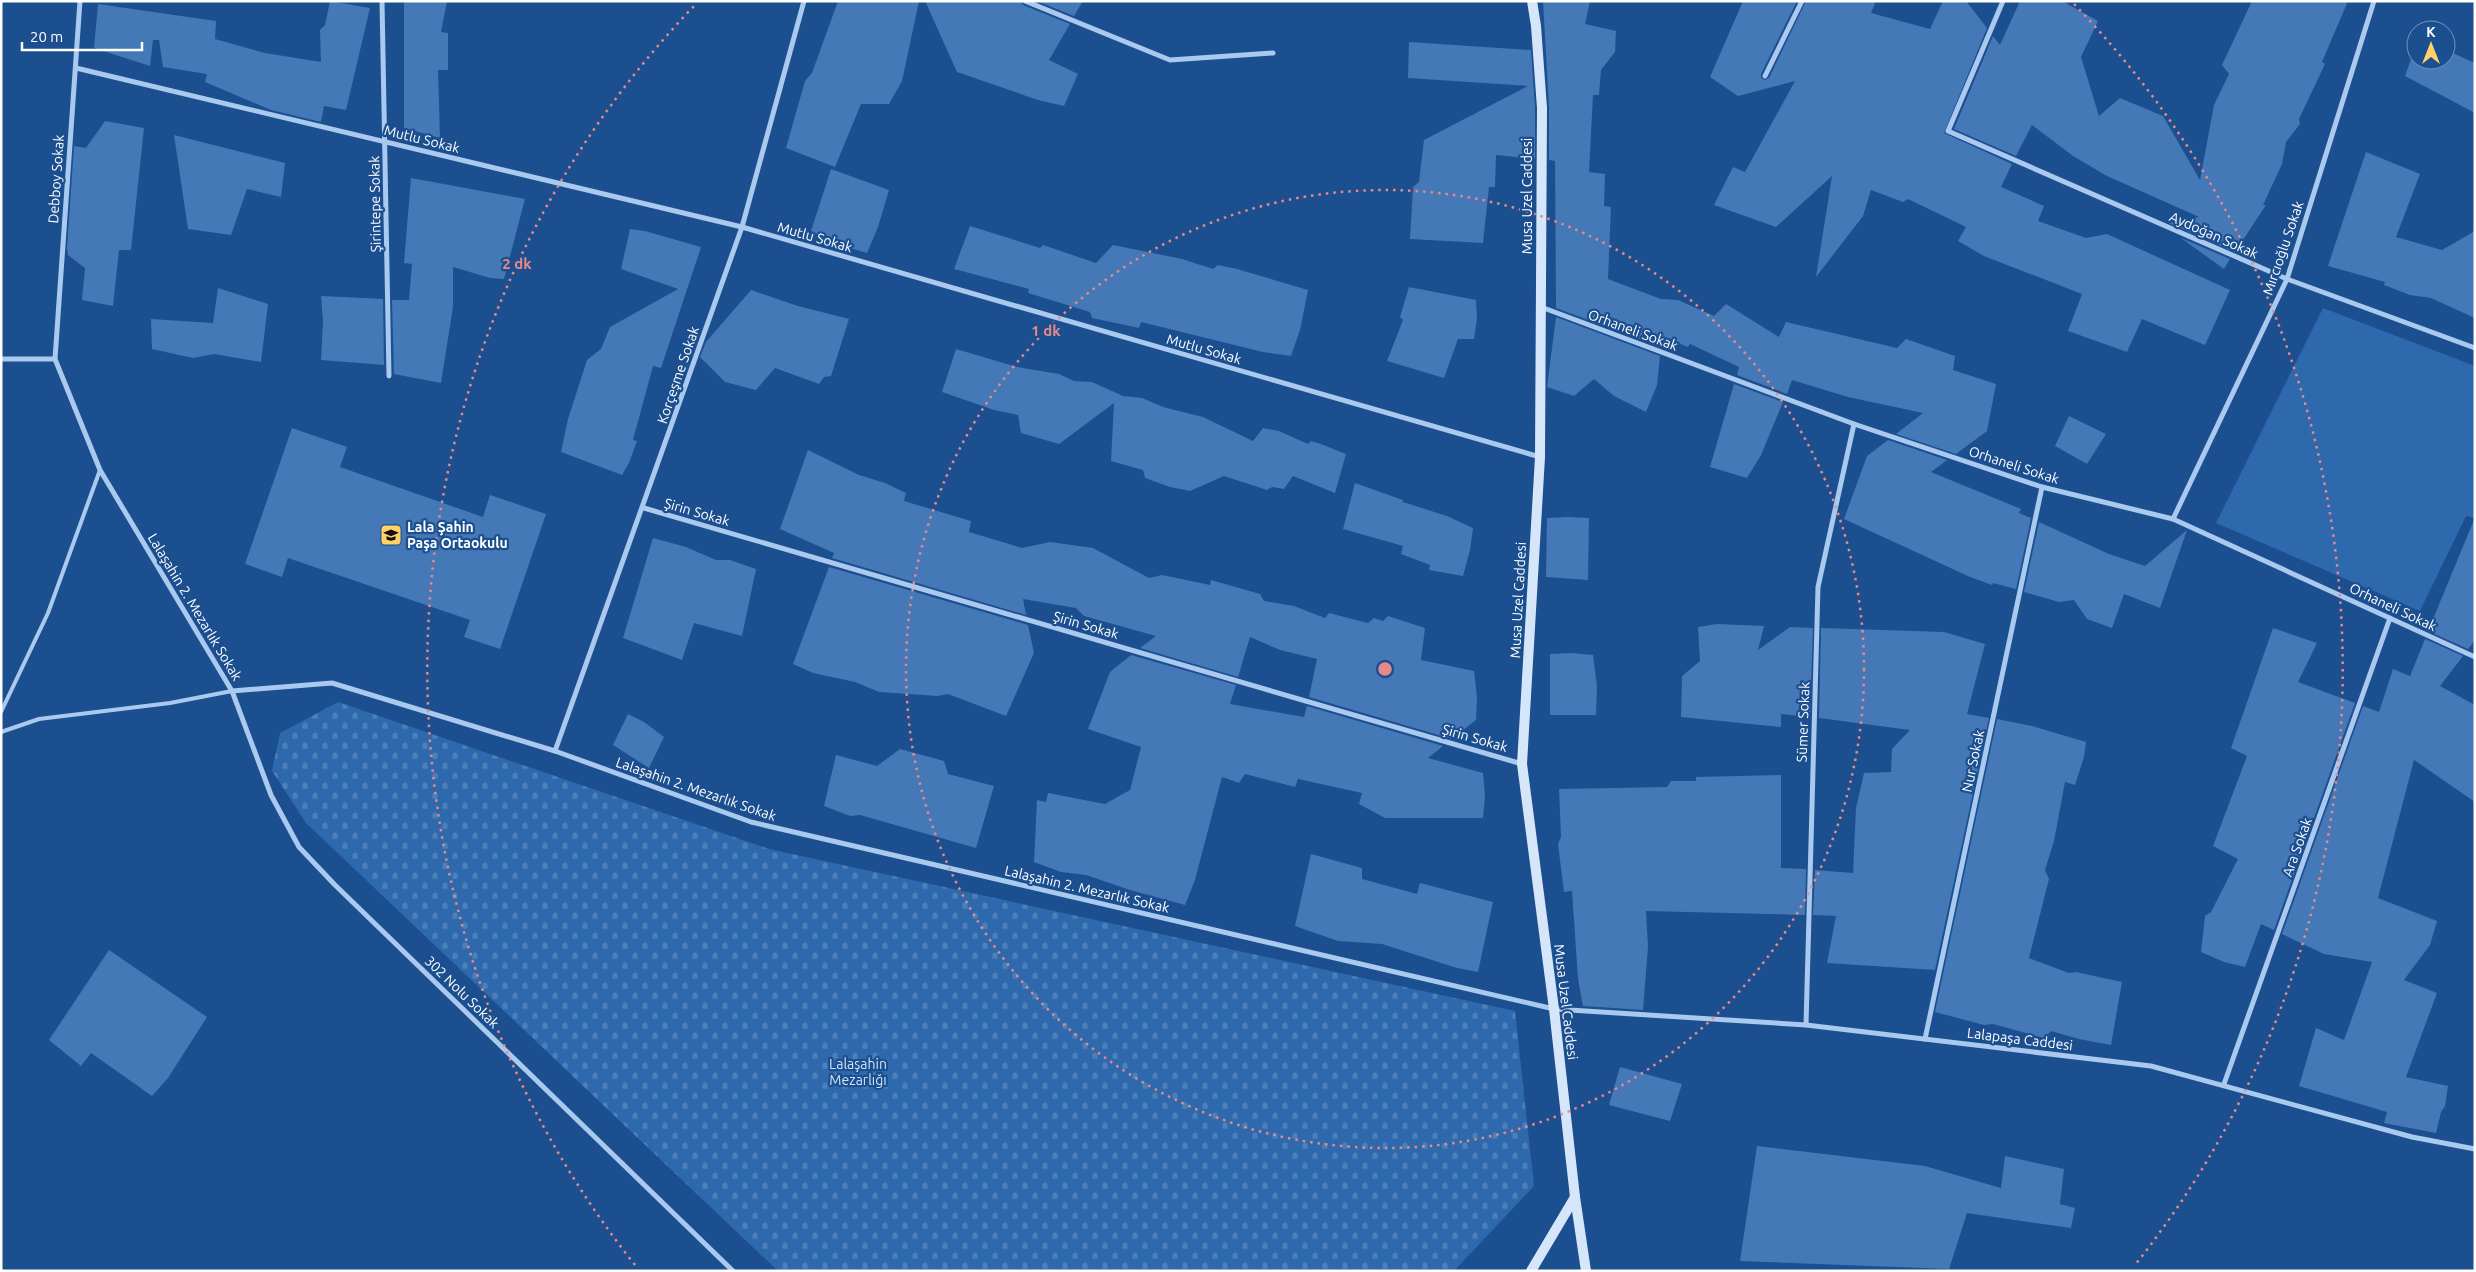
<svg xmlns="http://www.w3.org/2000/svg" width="2476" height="1272" viewBox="0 0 2476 1272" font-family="Ubuntu,sans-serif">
	<defs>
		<pattern id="cemetery-stones" width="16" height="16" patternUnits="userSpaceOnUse" patternTransform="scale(1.25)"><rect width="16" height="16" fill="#2e69ad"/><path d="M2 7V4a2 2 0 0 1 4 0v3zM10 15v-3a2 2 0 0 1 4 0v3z" fill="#4d80b9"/></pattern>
	</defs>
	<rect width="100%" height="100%" fill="#1b4f8f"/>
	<!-- cemetery -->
	<path fill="url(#cemetery-stones)" d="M 338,702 L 769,849 L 1515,1011 L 1534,1186 L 1454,1271 L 778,1271 L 306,823 L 272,771 L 280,733 Z"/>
	<!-- green -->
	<path fill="#2e69ad" d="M 2323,308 L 2475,366 L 2475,518 L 2466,516 L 2420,611 L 2216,523 Z"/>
	<!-- building -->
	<g fill="#4478b7">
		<path d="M 330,1 L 370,8 L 346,110 L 324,106 L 321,122 L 271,110 L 205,82 L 207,74 L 163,67 L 159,40 L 153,40 L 150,66 L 94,48 L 98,4 L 216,21 L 215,39 L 265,53 L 321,62 L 320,30 L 325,25 Z"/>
		<path d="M 404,1 L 447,1 L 441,32 L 448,33 L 448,70 L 438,70 L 440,138 L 404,128 Z"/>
		<path d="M 838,1 L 919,1 L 902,81 L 889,104 L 861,104 L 835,167 L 786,148 L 805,81 L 812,73 Z"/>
		<path d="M 925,1 L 1021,1 L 1023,5 L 1070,24 L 1049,60 L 1078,74 L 1064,106 L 1038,100 L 957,72 Z"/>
		<path d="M 1037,1 L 1083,1 L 1074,16 Z"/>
		<path d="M 1543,1 L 1590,1 L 1585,24 L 1616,31 L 1615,52 L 1601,70 L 1599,95 L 1593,95 L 1589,172 L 1605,174 L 1604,206 L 1611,207 L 1608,279 L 1661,299 L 1678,300 L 1714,316 L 1726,304 L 1779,337 L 1786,322 L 1897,348 L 1906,339 L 1955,356 L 1953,370 L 1996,384 L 1987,431 L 1956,454 L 1896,434 L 1923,413 L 1848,397 L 1792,380 L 1787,394 L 1737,375 L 1739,367 L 1690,344 L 1688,347 L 1662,337 L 1661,347 L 1556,308 L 1555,161 L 1549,160 L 1549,108 Z"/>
		<path d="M 1743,1 L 1797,1 L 1761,74 L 1761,78 L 1765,80 L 1769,78 L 1806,1 L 1876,1 L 1871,13 L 1930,29 L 1943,1 L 1966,1 L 1987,28 L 1944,133 L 2012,164 L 2001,187 L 2044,206 L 2038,221 L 2086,238 L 2107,234 L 2230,290 L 2205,345 L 2142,319 L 2127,352 L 2068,331 L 2082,294 L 1984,256 L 1958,241 L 1966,227 L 1908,199 L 1903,202 L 1871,190 L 1863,216 L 1816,277 L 1832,176 L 1776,227 L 1714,205 L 1733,167 L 1745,172 L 1795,81 L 1738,96 L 1710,77 Z"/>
		<path d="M 2020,1 L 2062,1 L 2098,21 L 2081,57 L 2099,116 L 2120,98 L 2163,116 L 2200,180 L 2214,105 L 2229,74 L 2222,65 L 2252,1 L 2348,1 L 2322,62 L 2325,64 L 2299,119 L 2300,124 L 2286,142 L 2282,164 L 2263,205 L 2266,205 L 2235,252 L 2169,223 L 2199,217 L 2107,176 L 2073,156 L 2032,125 L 2016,156 L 1954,129 L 1993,36 L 2000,45 Z"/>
		<path d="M 1409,42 L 1531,50 L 1535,108 L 1535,159 L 1496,155 L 1495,187 L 1489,187 L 1483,243 L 1410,239 L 1413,187 L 1419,182 L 1424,140 L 1528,86 L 1408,78 Z"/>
		<path d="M 2416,45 L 2416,60 L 2446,60 L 2446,50 L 2475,63 L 2475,113 L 2405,76 Z"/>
		<path d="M 105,121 L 144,128 L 131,250 L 119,250 L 113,306 L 82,300 L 85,268 L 68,255 L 67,248 L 74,146 L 86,148 Z"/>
		<path d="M 174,135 L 285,163 L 281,197 L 247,189 L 231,235 L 188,229 Z"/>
		<path d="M 2366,152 L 2420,174 L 2396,237 L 2442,250 L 2475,231 L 2475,318 L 2431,298 L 2410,295 L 2384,285 L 2385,282 L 2328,266 Z"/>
		<path d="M 831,169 L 889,190 L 878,227 L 867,253 L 834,243 L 811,231 Z"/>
		<path d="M 411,178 L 525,199 L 504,279 L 490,278 L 453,267 L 453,307 L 441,383 L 394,374 L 392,300 L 409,300 L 412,264 L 404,263 Z"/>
		<path d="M 970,226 L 1040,248 L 1043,245 L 1096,263 L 1113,245 L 1182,259 L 1213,269 L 1218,265 L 1237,269 L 1308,290 L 1300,330 L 1291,356 L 1263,352 L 1141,322 L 1139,328 L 1092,318 L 1090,312 L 1028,293 L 1029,289 L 954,269 Z"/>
		<path d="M 630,229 L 645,231 L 701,247 L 661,368 L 653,366 L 633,440 L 637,441 L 629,463 L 622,475 L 561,452 L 568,419 L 587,360 L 601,349 L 610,327 L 678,289 L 621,269 Z"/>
		<path d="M 2181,238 L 2230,259 L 2224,269 Z"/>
		<path d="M 1409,287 L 1476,300 L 1477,319 L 1474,339 L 1458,339 L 1444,378 L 1387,361 L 1403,320 L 1400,317 Z"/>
		<path d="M 218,288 L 268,304 L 261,362 L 214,354 L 193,358 L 152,349 L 151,319 L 213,323 Z"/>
		<path d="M 751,290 L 798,306 L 849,319 L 831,376 L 824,377 L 819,384 L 775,368 L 756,390 L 725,382 L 700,357 L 706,342 Z"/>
		<path d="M 321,296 L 383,299 L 384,365 L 321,360 L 323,322 Z"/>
		<path d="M 1556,317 L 1660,356 L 1657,385 L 1646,412 L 1614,396 L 1594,379 L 1574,396 L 1547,387 Z"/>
		<path d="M 956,349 L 1017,367 L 1059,374 L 1074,381 L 1092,382 L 1123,396 L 1142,398 L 1163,407 L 1203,417 L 1253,441 L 1263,428 L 1279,431 L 1308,444 L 1311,441 L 1321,444 L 1346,454 L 1335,493 L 1293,476 L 1284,489 L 1272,487 L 1267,490 L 1224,476 L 1190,491 L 1170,487 L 1145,478 L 1143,470 L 1111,461 L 1114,403 L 1059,444 L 1021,433 L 1018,415 L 994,410 L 942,392 Z"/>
		<path d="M 1734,384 L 1783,402 L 1761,455 L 1747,478 L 1710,467 Z"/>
		<path d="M 2069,416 L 2106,434 L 2087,464 L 2055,446 Z"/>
		<path d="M 292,428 L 347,447 L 340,467 L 483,517 L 490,495 L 546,514 L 500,649 L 464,637 L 470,620 L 288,558 L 282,577 L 245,564 Z"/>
		<path d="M 1888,440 L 1947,460 L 1931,472 L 2021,509 L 2019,513 L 2031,518 L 2016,589 L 1993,583 L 1992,585 L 1970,577 L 1844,519 L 1867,456 Z"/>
		<path d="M 808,450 L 859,475 L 885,483 L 906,493 L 904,501 L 971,521 L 969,532 L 1022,548 L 1050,542 L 1093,548 L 1149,578 L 1162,575 L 1210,585 L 1211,580 L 1260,594 L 1264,601 L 1294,606 L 1325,618 L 1329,613 L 1368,623 L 1374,618 L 1383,621 L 1388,616 L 1425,628 L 1421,660 L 1474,671 L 1477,697 L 1476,720 L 1452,739 L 1309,697 L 1317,659 L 1280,650 L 1250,637 L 1238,677 L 1140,648 L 1156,636 L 1084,616 L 1076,608 L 1023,599 L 1026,615 L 832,558 L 834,553 L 780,529 Z"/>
		<path d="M 1355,483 L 1403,500 L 1403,502 L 1447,516 L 1473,528 L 1470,550 L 1463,576 L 1429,570 L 1430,565 L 1401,554 L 1403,546 L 1343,529 Z"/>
		<path d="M 1568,517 L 1589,518 L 1588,580 L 1546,577 L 1547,518 Z"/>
		<path d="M 2474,520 L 2475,640 L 2468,649 L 2428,631 Z"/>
		<path d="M 2039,522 L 2109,554 L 2145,566 L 2187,530 L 2160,608 L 2124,594 L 2112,628 L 2087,619 L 2074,600 L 2059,602 L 2024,592 Z"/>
		<path d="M 653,538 L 686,547 L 716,560 L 730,560 L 756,569 L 742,636 L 694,623 L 682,660 L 623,638 Z"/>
		<path d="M 829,567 L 1028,625 L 1034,653 L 1006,716 L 948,694 L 938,696 L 879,692 L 855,682 L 813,673 L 793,664 Z"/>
		<path d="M 1717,624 L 1764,626 L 1758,650 L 1790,627 L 1813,628 L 1810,717 L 1781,714 L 1781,727 L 1681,717 L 1682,676 L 1700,661 L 1698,627 Z"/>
		<path d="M 1821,628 L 1944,632 L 1985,644 L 1967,714 L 1989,718 L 1935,970 L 1827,963 L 1836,916 L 1813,915 L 1815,870 L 1853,873 L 1856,808 L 1864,773 L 1891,772 L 1892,749 L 1910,730 L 1819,718 Z"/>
		<path d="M 2273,628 L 2317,643 L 2298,682 L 2355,703 L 2274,930 L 2261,924 L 2245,967 L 2224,962 L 2201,952 L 2205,916 L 2211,912 L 2238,859 L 2213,846 L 2247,756 L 2231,748 Z"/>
		<path d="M 2425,639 L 2463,656 L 2440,686 L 2475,705 L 2475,802 L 2414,760 L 2378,898 L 2437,921 L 2430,945 L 2404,980 L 2437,993 L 2406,1077 L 2448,1086 L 2445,1106 L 2441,1112 L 2436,1133 L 2384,1123 L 2387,1112 L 2299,1086 L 2316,1028 L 2344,1040 L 2372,962 L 2324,954 L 2282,934 L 2363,706 L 2379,712 L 2393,669 L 2410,676 Z"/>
		<path d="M 1571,653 L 1593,655 L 1597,686 L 1596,715 L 1550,715 L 1550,654 Z"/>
		<path d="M 1131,655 L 1236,685 L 1230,704 L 1304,717 L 1307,706 L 1443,746 L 1428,758 L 1483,773 L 1485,796 L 1483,818 L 1385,818 L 1359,804 L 1362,793 L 1298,779 L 1295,787 L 1245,774 L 1239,783 L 1222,777 L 1195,880 L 1185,905 L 1130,890 L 1086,875 L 1061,872 L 1034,862 L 1037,800 L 1046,802 L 1048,793 L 1105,804 L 1130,790 L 1141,747 L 1088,729 L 1110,672 Z"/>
		<path d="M 628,714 L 644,722 L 664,737 L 649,768 L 613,745 Z"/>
		<path d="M 1997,719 L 2032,726 L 2086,742 L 2084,757 L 2075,785 L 2065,782 L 2054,841 L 2045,870 L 2049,879 L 2029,958 L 2069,973 L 2076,972 L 2122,982 L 2111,1045 L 2079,1039 L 2051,1031 L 2044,1038 L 1993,1024 L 1984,1025 L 1935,1012 Z"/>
		<path d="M 900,749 L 944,761 L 948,774 L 994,786 L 976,848 L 860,815 L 850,816 L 824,806 L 836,755 L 877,766 Z"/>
		<path d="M 1781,775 L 1781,868 L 1806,869 L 1805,915 L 1646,911 L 1648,947 L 1643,1010 L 1583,1006 L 1578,979 L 1572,891 L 1564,892 L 1558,844 L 1561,837 L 1559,789 L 1667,787 L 1671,781 L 1696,781 L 1696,777 Z"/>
		<path d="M 1311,854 L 1362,868 L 1362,879 L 1417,894 L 1420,883 L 1493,902 L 1478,972 L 1457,968 L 1382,944 L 1338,941 L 1295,926 Z"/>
		<path d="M 109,950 L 207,1017 L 168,1078 L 152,1096 L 91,1053 L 81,1066 L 49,1040 Z"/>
		<path d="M 1620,1067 L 1682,1084 L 1670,1121 L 1609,1105 Z"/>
		<path d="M 1757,1146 L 1925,1166 L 2001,1188 L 2005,1156 L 2064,1169 L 2060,1204 L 2075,1208 L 2071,1228 L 1967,1213 L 1949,1269 L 1740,1261 Z"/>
	</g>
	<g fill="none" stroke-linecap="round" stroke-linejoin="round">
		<!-- lane -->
		<g stroke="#a9c9ee" stroke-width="4">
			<path d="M 1,712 L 48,613 L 100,470"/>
			<path d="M 1,732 L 39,719 L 170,703 L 232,691"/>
		</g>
		<!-- street -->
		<g stroke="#a9c9ee" stroke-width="5">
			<path d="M 80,1 L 55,359 L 100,470 L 232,691 L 332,683 L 555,751 L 751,822 L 1554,1009 L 1806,1025 L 2151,1066 L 2412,1137 L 2475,1149"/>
			<path d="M 382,1 L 389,376"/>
			<path d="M 1025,1 L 1170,60 L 1273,53"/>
			<path d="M 2003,1 L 1948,131 L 2287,279 L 2475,348"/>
			<path d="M 76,68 L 742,227 L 1540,457"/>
			<path d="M 1765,76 L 1802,1"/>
			<path d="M 1541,307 L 1854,424 L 2042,487 L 2173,519 L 2475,657"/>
			<path d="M 1,359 L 55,359"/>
			<path d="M 644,508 L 1522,764"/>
			<path d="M 2173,519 L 2287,279 L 2374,1"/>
			<path d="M 232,691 L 271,795 L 299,847 L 335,885 L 733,1271"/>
			<path d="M 555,751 L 742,227 L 804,1"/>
			<path d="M 1806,1025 L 1818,587 L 1854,424"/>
			<path d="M 1925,1039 L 2042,487"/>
			<path d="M 2224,1084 L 2390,618"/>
		</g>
		<!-- secondary -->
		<g stroke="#d6e6fa" stroke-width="10">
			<path d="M 1532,1 L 1536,26 L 1542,108 L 1540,457 L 1522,764 L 1554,1009 L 1575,1197 L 1586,1271"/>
			<path d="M 1531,1271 L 1575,1197"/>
		</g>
	</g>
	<!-- distance rings -->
	<g fill="none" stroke="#e88989" stroke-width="2.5" stroke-dasharray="2.5 5">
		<circle cx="1385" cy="669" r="479"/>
		<path d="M635 1265A958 958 0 0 1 696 4M2074 4A958 958 0 0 1 2135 1265"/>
	</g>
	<!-- icons -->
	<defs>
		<g id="school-square" transform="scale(1.125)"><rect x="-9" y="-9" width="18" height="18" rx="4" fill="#ffd166" stroke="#1b4f8f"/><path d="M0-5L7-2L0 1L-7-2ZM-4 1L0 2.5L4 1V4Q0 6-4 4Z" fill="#111"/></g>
	</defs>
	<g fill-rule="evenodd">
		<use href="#school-square" x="391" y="535"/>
	</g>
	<g text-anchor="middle" stroke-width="4.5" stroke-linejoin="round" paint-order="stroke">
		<!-- street labels -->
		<g font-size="14" fill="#fff" stroke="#1b4f8f">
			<text transform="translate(422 139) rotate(14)" y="5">Mutlu Sokak</text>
			<text transform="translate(56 179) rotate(-86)" y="5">Debboy Sokak</text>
			<text transform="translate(1527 196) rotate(-90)" y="5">Musa Uzel Caddesi</text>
			<text transform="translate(375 204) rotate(-91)" y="5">Şirintepe Sokak</text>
			<text transform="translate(2214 235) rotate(24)" y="5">Aydoğan Sokak</text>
			<text transform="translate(815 237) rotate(16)" y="5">Mutlu Sokak</text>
			<text transform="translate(2283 248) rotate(-71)" y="5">Mırcıoğlu Sokak</text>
			<text transform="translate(1633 330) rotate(20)" y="5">Orhaneli Sokak</text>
			<text transform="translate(1204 349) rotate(16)" y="5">Mutlu Sokak</text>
			<text transform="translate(678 375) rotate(-71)" y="5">Korçeşme Sokak</text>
			<text transform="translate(2014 465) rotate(18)" y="5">Orhaneli Sokak</text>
			<text transform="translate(697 512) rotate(16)" y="5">Şirin Sokak</text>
			<text transform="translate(1518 600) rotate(-87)" y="5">Musa Uzel Caddesi</text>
			<text transform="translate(195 607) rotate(59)" y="5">Lalaşahin 2. Mezarlık Sokak</text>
			<text transform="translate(2393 607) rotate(25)" y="5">Orhaneli Sokak</text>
			<text transform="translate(1086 625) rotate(16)" y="5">Şirin Sokak</text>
			<text transform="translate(1803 722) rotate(-88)" y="5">Sümer Sokak</text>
			<text transform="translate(1475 738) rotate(16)" y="5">Şirin Sokak</text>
			<text transform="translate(1973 761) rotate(-78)" y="5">Nur Sokak</text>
			<text transform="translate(696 789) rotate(19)" y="5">Lalaşahin 2. Mezarlık Sokak</text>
			<text transform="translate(2297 847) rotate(-70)" y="5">Ara Sokak</text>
			<text transform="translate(1087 889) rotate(13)" y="5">Lalaşahin 2. Mezarlık Sokak</text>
			<text transform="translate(462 992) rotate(44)" y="5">302 Nolu Sokak</text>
			<text transform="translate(1566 1002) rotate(83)" y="5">Musa Uzel Caddesi</text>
			<text transform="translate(2020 1039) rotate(7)" y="5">Lalapaşa Caddesi</text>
		</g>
		<!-- poi labels -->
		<g font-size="14" font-weight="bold" fill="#fff" stroke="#1b4f8f" text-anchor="start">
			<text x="407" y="532">Lala Şahin<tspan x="407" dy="16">Paşa Ortaokulu</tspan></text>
		</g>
		<!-- park labels -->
		<g font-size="14" fill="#cfe3fa" stroke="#1b4f8f">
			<text x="858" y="1069">Lalaşahin<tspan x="858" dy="16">Mezarlığı</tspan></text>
		</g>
	</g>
	<circle cx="1385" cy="669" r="8" fill="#e88989" stroke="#1b4f8f" stroke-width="2.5"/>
	<g font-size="15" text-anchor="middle" font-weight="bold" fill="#e88989" stroke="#1b4f8f" stroke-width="4.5" stroke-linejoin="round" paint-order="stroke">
		<text x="517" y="269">2 dk</text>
		<text x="1046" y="336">1 dk</text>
	</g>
	<!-- border -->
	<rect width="2476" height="1272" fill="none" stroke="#ffffff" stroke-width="5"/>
	<!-- north arrow -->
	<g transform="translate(2431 45)"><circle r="24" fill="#1b4f8f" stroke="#7695bc"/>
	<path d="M0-4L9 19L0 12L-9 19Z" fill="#ffd166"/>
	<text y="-8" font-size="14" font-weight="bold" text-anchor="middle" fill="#ffffff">K</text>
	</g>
	<!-- scale -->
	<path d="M22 42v8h120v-8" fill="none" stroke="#ffffff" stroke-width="2.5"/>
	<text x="30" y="42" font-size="15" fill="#ffffff" stroke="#1b4f8f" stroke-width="4" paint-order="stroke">20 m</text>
</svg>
